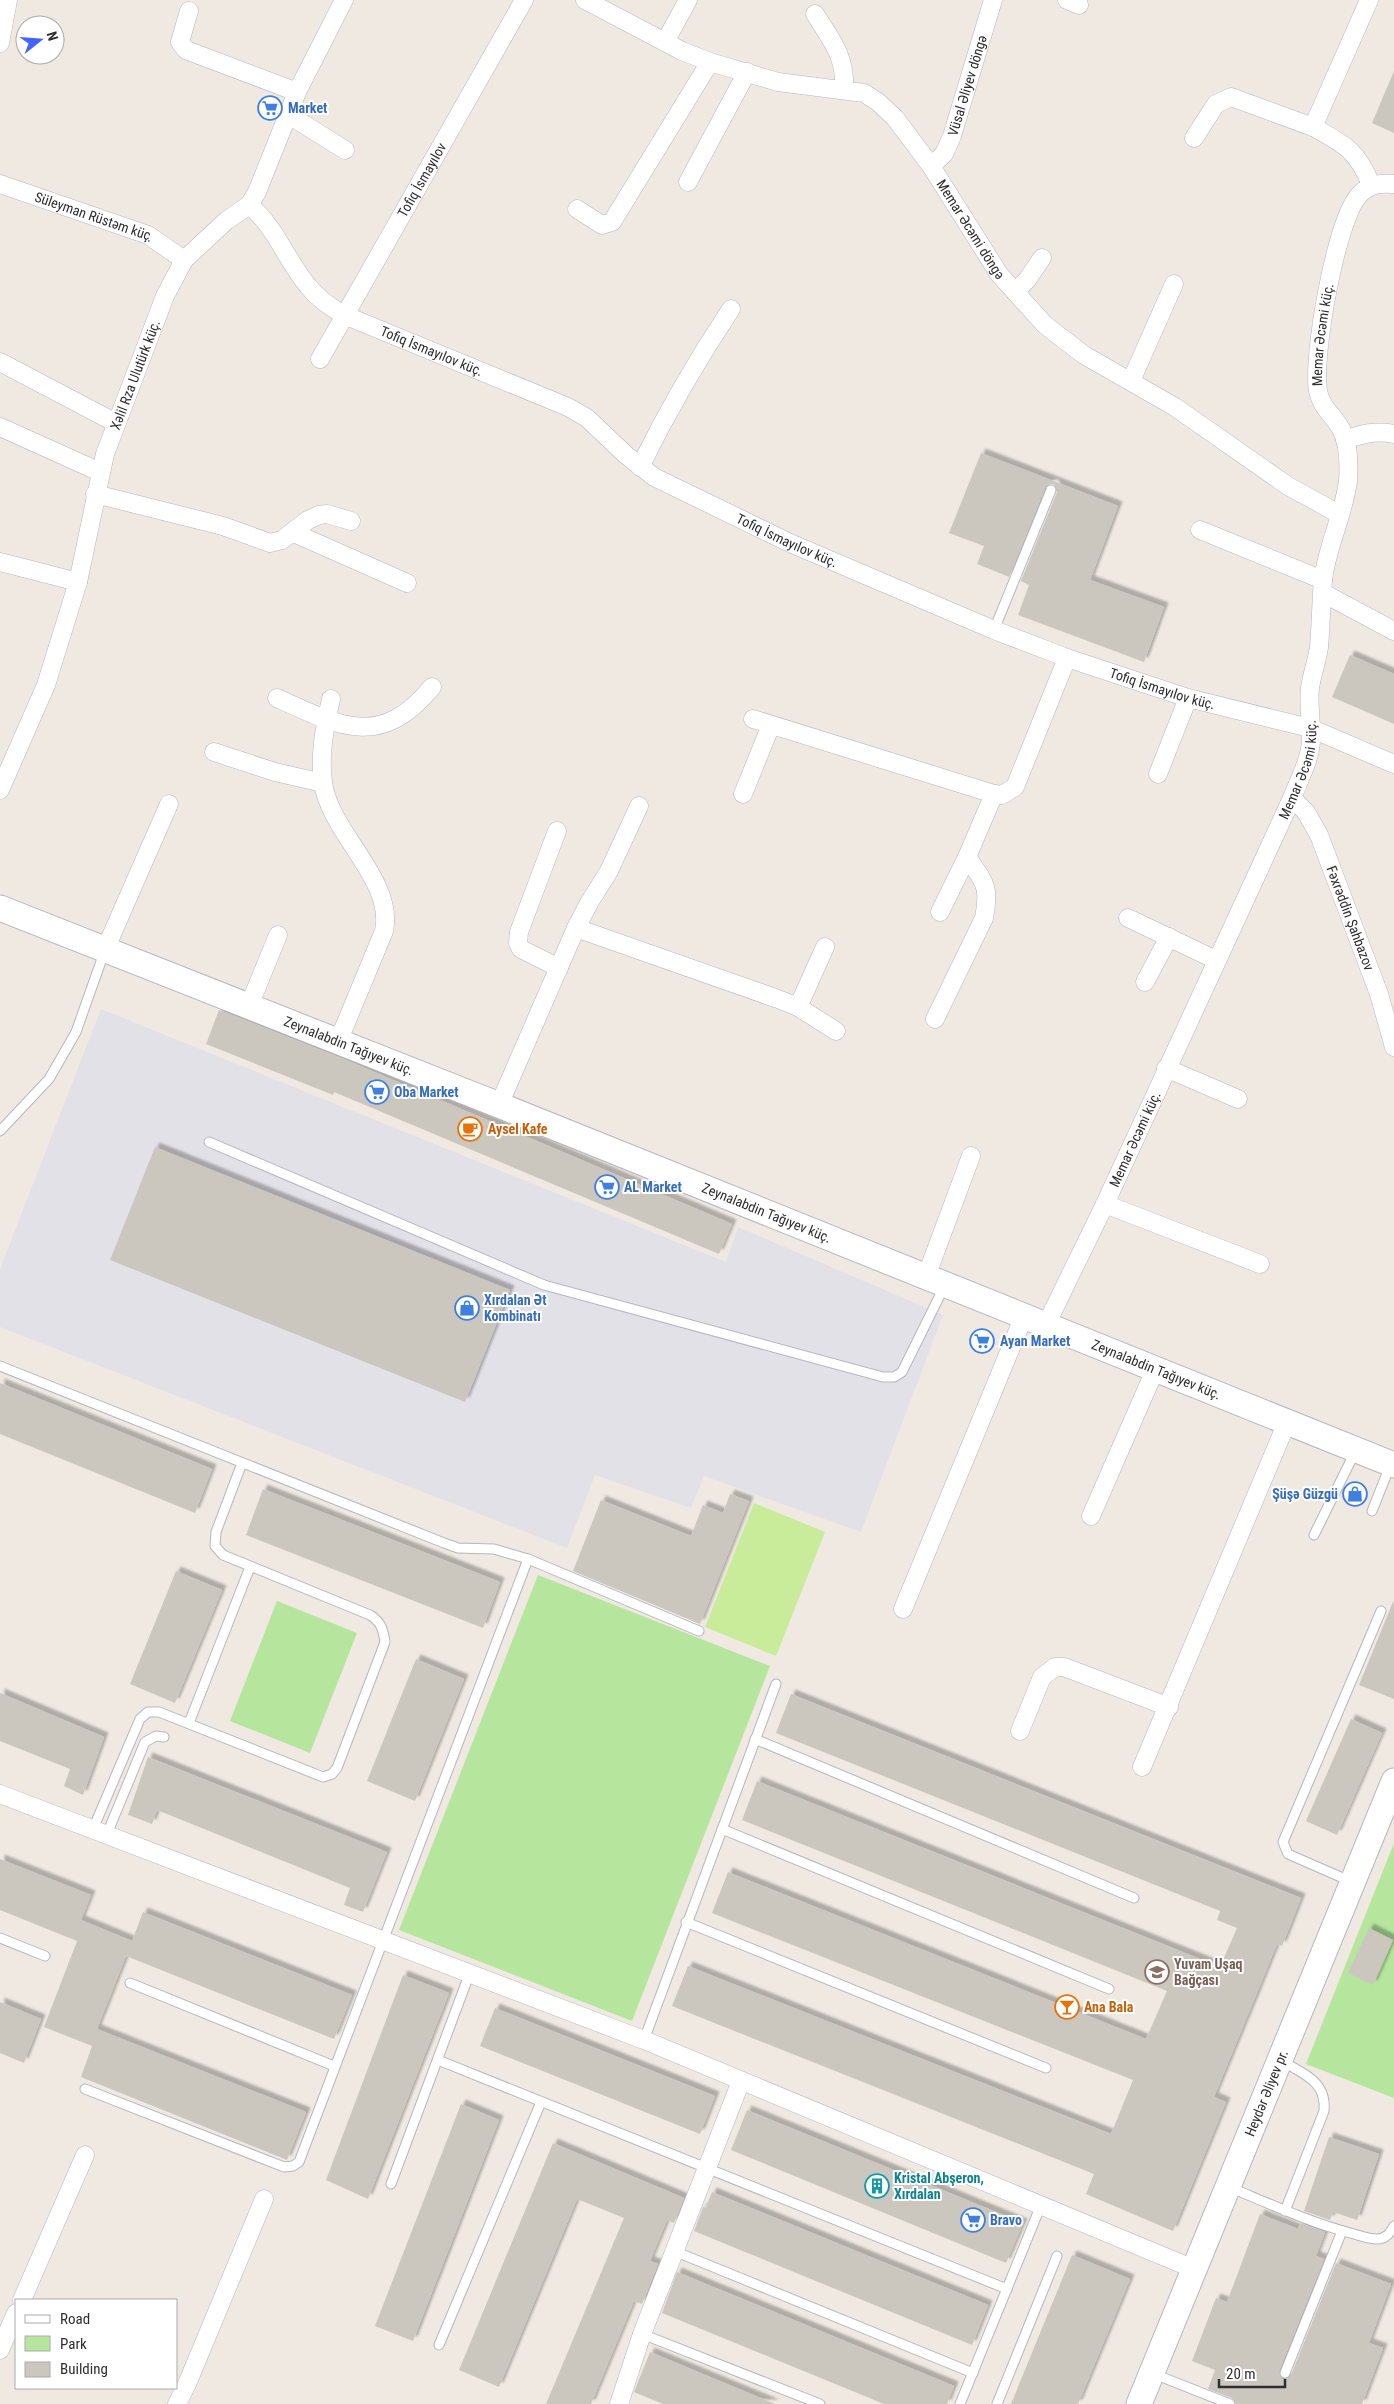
<svg xmlns="http://www.w3.org/2000/svg" width="1394" height="2404" viewBox="0 0 1394 2404" font-family="'Roboto Condensed',sans-serif">
	<defs>
		<filter id="shadow"><feDropShadow dx="4.5" dy="-4.5" stdDeviation="1" flood-color="#0004"/></filter>
	</defs>
	<rect width="100%" height="100%" fill="#efe9e1"/>
	<!-- industrial -->
	<path fill="#e3e1e8" d="M 101,1009 L 726,1262 L 738,1227 L 943,1315 L 861,1532 L 704,1476 L 691,1508 L 595,1475 L 567,1548 L 0,1327 L 0,1269 Z"/>
	<!-- green -->
	<g fill="#b6e59e">
		<path d="M 538,1575 L 770,1666 L 632,2021 L 399,1930 Z"/>
		<path d="M 277,1601 L 357,1633 L 310,1753 L 230,1721 Z"/>
		<path d="M 1394,1843 L 1394,2098 L 1306,2064 Z"/>
	</g>
	<!-- pitch -->
	<path fill="#c9ec9a" d="M 754,1503 L 825,1532 L 776,1656 L 705,1627 Z"/>
	<!-- building -->
	<g fill="#cbc7bf" filter="url(#shadow)">
		<path d="M 1394,71 L 1394,133 L 1372,123 Z"/>
		<path d="M 981,453 L 1118,506 L 1090,580 L 1164,607 L 1144,662 L 1018,615 L 1029,585 L 1021,581 L 1057,492 L 1054,484 L 1050,484 L 1045,488 L 1009,577 L 977,564 L 984,546 L 949,533 Z"/>
		<path d="M 1350,655 L 1394,674 L 1394,724 L 1332,697 Z"/>
		<path d="M 219,1010 L 346,1060 L 732,1224 L 719,1254 L 334,1092 L 333,1095 L 206,1044 Z"/>
		<path d="M 155,1147 L 510,1290 L 465,1402 L 110,1260 Z"/>
		<path d="M 0,1383 L 212,1469 L 195,1513 L 0,1434 Z"/>
		<path d="M 263,1489 L 500,1582 L 483,1628 L 246,1535 Z"/>
		<path d="M 730,1494 L 749,1501 L 700,1624 L 573,1571 L 601,1500 L 691,1536 L 703,1505 L 723,1513 Z"/>
		<path d="M 176,1571 L 222,1590 L 175,1703 L 130,1684 Z"/>
		<path d="M 1393,1602 L 1394,1602 L 1394,1699 L 1359,1685 Z"/>
		<path d="M 416,1659 L 464,1679 L 415,1801 L 367,1781 Z"/>
		<path d="M 0,1693 L 104,1737 L 83,1795 L 64,1786 L 70,1769 L 0,1741 Z"/>
		<path d="M 791,1694 L 1301,1898 L 1282,1946 L 1277,1944 L 1214,2097 L 1226,2102 L 1173,2231 L 1086,2194 L 1094,2174 L 672,2006 L 688,1966 L 1111,2134 L 1133,2080 L 712,1913 L 728,1872 L 1146,2039 L 1167,1991 L 742,1820 L 757,1781 L 1220,1967 L 1237,1928 L 1217,1920 L 1220,1911 L 776,1733 Z"/>
		<path d="M 1351,1719 L 1382,1733 L 1337,1835 L 1306,1821 Z"/>
		<path d="M 148,1757 L 387,1852 L 363,1912 L 344,1905 L 350,1888 L 157,1810 L 152,1824 L 128,1815 Z"/>
		<path d="M 0,1859 L 91,1895 L 81,1920 L 132,1941 L 143,1912 L 352,1995 L 334,2039 L 126,1956 L 97,2029 L 306,2112 L 287,2160 L 81,2077 L 92,2046 L 44,2027 L 77,1941 L 0,1910 Z"/>
		<path d="M 1369,1928 L 1393,1940 L 1373,1985 L 1348,1973 Z"/>
		<path d="M 403,1975 L 449,1993 L 368,2199 L 326,2180 Z"/>
		<path d="M 0,2002 L 41,2019 L 24,2063 L 0,2053 Z"/>
		<path d="M 495,2008 L 715,2096 L 700,2134 L 480,2046 Z"/>
		<path d="M 461,2104 L 499,2120 L 413,2341 L 375,2326 Z"/>
		<path d="M 747,2110 L 1023,2223 L 1006,2263 L 731,2150 Z"/>
		<path d="M 1329,2137 L 1379,2154 L 1357,2220 L 1333,2212 L 1330,2220 L 1304,2211 Z"/>
		<path d="M 553,2143 L 684,2198 L 674,2223 L 667,2220 L 650,2261 L 658,2264 L 642,2304 L 634,2301 L 591,2404 L 546,2404 L 624,2218 L 577,2199 L 499,2387 L 459,2370 Z"/>
		<path d="M 712,2192 L 988,2305 L 972,2345 L 694,2231 L 703,2207 L 706,2208 Z"/>
		<path d="M 1260,2214 L 1298,2229 L 1300,2223 L 1325,2232 L 1316,2256 L 1324,2259 L 1279,2371 L 1282,2379 L 1286,2379 L 1291,2375 L 1336,2263 L 1391,2284 L 1369,2343 L 1383,2348 L 1362,2404 L 1236,2404 L 1232,2398 L 1208,2389 L 1215,2370 L 1192,2361 L 1216,2298 L 1227,2302 Z"/>
		<path d="M 1072,2255 L 1130,2279 L 1078,2404 L 1011,2404 Z"/>
		<path d="M 677,2272 L 954,2386 L 947,2404 L 884,2404 L 662,2313 Z"/>
		<path d="M 650,2352 L 775,2404 L 663,2404 L 634,2392 Z"/>
	</g>
	<g fill="none" stroke-linecap="round" stroke-linejoin="round">
		<!-- lane casing -->
		<g stroke="#b4b7c1" stroke-width="11">
			<g id="lane">
				<path d="M 994,630 L 1051,490"/>
				<path d="M 0,1131 L 49,1079 L 76,1032 L 105,950"/>
				<path d="M 209,1142 L 544,1285 L 883,1377 L 894,1377 L 902,1372 L 945,1285"/>
				<path d="M 0,1366 L 444,1543 L 458,1548 L 494,1549 L 528,1559 L 699,1631"/>
				<path d="M 1372,1511 L 1390,1466"/>
				<path d="M 1314,1535 L 1355,1452"/>
				<path d="M 189,1723 L 250,1567"/>
				<path d="M 755,1739 L 1134,1898"/>
				<path d="M 93,1829 L 140,1719 L 148,1712 L 159,1712 L 323,1777 L 332,1774 L 337,1768 L 385,1642 C 383,1629 381,1622 370,1615 L 223,1555 L 215,1546 L 216,1532 L 242,1463"/>
				<path d="M 722,1829 L 1109,1989"/>
				<path d="M 107,1834 L 145,1742 L 156,1736 L 164,1737"/>
				<path d="M 1352,1882 L 1288,1854 L 1283,1842 L 1381,1611"/>
				<path d="M 686,1922 L 1046,2068"/>
				<path d="M 0,1938 L 45,1956"/>
				<path d="M 130,1983 L 334,2066"/>
				<path d="M 644,2040 L 776,1684"/>
				<path d="M 438,2060 L 1007,2289"/>
				<path d="M 1282,2061 C 1303,2074 1327,2081 1324,2111 L 1285,2211"/>
				<path d="M 85,2089 L 284,2167 L 293,2166 L 299,2162 L 528,1559"/>
				<path d="M 391,2184 L 469,1975"/>
				<path d="M 1229,2187 C 1270,2204 1311,2223 1354,2234 C 1361,2236 1369,2239 1377,2239 C 1386,2239 1390,2233 1394,2226"/>
				<path d="M 674,2251 L 973,2373"/>
				<path d="M 642,2334 L 820,2404"/>
				<path d="M 439,2345 L 541,2102"/>
				<path d="M 1285,2373 L 1342,2231"/>
				<path d="M 1154,2374 L 1230,2404"/>
				<path d="M 960,2404 L 1041,2205"/>
				<path d="M 997,2404 L 1057,2256"/>
			</g>
		</g>
		<!-- street casing -->
		<g stroke="#b4b7c1" stroke-width="19">
			<g id="street">
				<path id="s1" d="M 585,0 L 682,51 L 710,62 L 778,82 L 864,93 L 878,102 L 895,118 L 931,166 L 999,274 L 1045,325 L 1084,355 L 1175,407 L 1288,486 L 1339,514"/>
				<path d="M 1067,0 L 1079,5"/>
				<path d="M 1369,0 L 1313,127 C 1344,144 1358,151 1371,185"/>
				<path d="M 189,11 L 180,42 L 186,50 L 297,92"/>
				<path d="M 815,14 C 832,41 846,57 844,89"/>
				<path d="M 665,42 L 688,0"/>
				<path d="M 0,43 L 8,0"/>
				<path d="M 289,115 L 345,150"/>
				<path d="M 1194,138 L 1216,104 L 1231,97 L 1313,127"/>
				<path id="s2" d="M 931,166 L 944,154 L 952,136 L 993,0"/>
				<path d="M 688,182 L 747,72"/>
				<path id="s3" d="M 0,184 L 148,235 L 184,260"/>
				<path id="s4" d="M 249,205 C 276,227 286,260 308,286 C 318,299 330,307 344,315 L 568,407 L 587,418 L 626,455 L 654,477 L 790,543 L 994,630 L 1067,658 L 1188,698 L 1310,728 L 1394,764"/>
				<path d="M 577,209 L 602,225 L 612,222 L 710,62"/>
				<path d="M 1015,292 L 1027,280 L 1042,258"/>
				<path id="s5" d="M 320,359 L 524,0"/>
				<path d="M 0,362 L 116,423"/>
				<path d="M 1131,381 L 1174,284"/>
				<path d="M 0,427 L 100,472"/>
				<path d="M 1345,440 C 1362,434 1376,430 1394,434"/>
				<path d="M 640,467 C 667,412 697,360 731,309"/>
				<path d="M 95,494 L 223,526 L 270,543 L 282,540 L 308,520 L 319,515 L 327,514 L 351,521"/>
				<path d="M 1200,530 L 1323,580"/>
				<path d="M 294,533 L 407,583"/>
				<path d="M 0,562 L 78,582"/>
				<path d="M 1323,593 L 1394,631"/>
				<path d="M 277,698 C 340,727 381,749 432,687"/>
				<path d="M 331,699 C 325,727 319,754 323,782 C 329,832 395,880 384,931 L 338,1042"/>
				<path d="M 753,719 L 994,794"/>
				<path d="M 214,752 L 275,772 L 323,783"/>
				<path d="M 1158,774 L 1188,698"/>
				<path id="s6" d="M 0,790 L 46,685 L 78,582 L 105,454 L 165,296 L 184,260 L 226,221 L 249,205 L 257,192 L 297,92 L 344,0"/>
				<path d="M 743,794 L 771,725"/>
				<path id="s7" d="M 1292,798 L 1306,812 L 1319,835 L 1379,994 L 1394,1047"/>
				<path d="M 557,831 L 519,932 L 518,943 L 521,949 L 559,968"/>
				<path d="M 940,912 L 967,857 L 994,794 L 1002,795 L 1015,787 L 1067,658"/>
				<path d="M 1128,918 L 1216,960"/>
				<path d="M 576,928 L 778,999 L 798,1007 L 836,1031"/>
				<path d="M 105,950 L 169,804"/>
				<path d="M 1145,982 L 1169,937"/>
				<path d="M 249,1006 L 278,935"/>
				<path d="M 798,1007 L 825,947"/>
				<path d="M 935,1019 L 984,918 C 990,886 985,883 967,857"/>
				<path d="M 1166,1068 L 1238,1099"/>
				<path d="M 499,1105 L 576,928 L 589,903 L 609,871 L 639,806"/>
				<path d="M 1105,1204 L 1260,1264"/>
				<path d="M 926,1277 L 971,1156"/>
				<path id="s8" d="M 1046,1325 L 1105,1204 L 1292,798 C 1299,780 1310,760 1311,741 C 1312,723 1308,706 1310,688 C 1312,674 1317,661 1319,647 C 1321,625 1321,602 1323,580 C 1327,546 1344,514 1348,481 C 1349,465 1349,443 1341,429 C 1333,415 1321,407 1318,391 C 1312,357 1336,218 1360,194 C 1370,184 1380,183 1394,184"/>
				<path d="M 1091,1516 L 1155,1370"/>
				<path d="M 903,1609 L 1024,1316"/>
				<path d="M 1020,1731 L 1042,1677 L 1055,1667 L 1064,1667 L 1169,1707"/>
				<path d="M 1142,1767 L 1287,1422"/>
				<path d="M 0,1794 L 644,2040 L 1194,2269"/>
				<path d="M 22,2300 L 85,2155"/>
				<path d="M 0,2350 L 16,2313"/>
				<path d="M 177,2404 L 187,2384 L 264,2199"/>
				<path d="M 619,2404 L 642,2334 L 741,2081"/>
			</g>
		</g>
		<!-- secondary casing -->
		<g stroke="#b4b7c1" stroke-width="27">
			<g id="secondary">
				<path id="s9" d="M 0,908 L 499,1105 L 1394,1465"/>
				<path id="s10" d="M 1139,2404 L 1394,1781"/>
			</g>
		</g>
		<!-- lane -->
		<use href="#lane" stroke="#fff" stroke-width="9"/>
		<!-- street -->
		<use href="#street" stroke="#fff" stroke-width="18"/>
		<!-- secondary -->
		<use href="#secondary" stroke="#fff" stroke-width="25"/>
	</g>
	<!-- icons -->
	<defs>
		<g id="supermarket-ring" transform="scale(1.25)"><circle r="9.5" fill="#fff" stroke="#3f7fe0" stroke-width="1.5"/><path d="M-6-5.5h2.5l.6 2H6L4.5 2H-2.5L-4.4-4H-6ZM-1.5 3.2a1.3 1.3 0 1 0 .1 0ZM3 3.2a1.3 1.3 0 1 0 .1 0Z" fill="#3f7fe0"/></g>
		<g id="cafe-ring" transform="scale(1.25)"><circle r="9.5" fill="#fff" stroke="#e8710a" stroke-width="1.5"/><path d="M-5.5-4.5H6V0H3Q3 3.5 0 3.5H-2.5Q-5.5 3.5-5.5 0ZM3-3.2v2h1.7v-2ZM-6 4.5H4V6H-6Z" fill="#e8710a"/></g>
		<g id="shop-ring" transform="scale(1.25)"><circle r="9.5" fill="#fff" stroke="#3f7fe0" stroke-width="1.5"/><path d="M-5-2.5h2.3a2.7 3.5 0 0 1 5.4 0H5L5.5 6h-11ZM-1.5-2.5h3a1.5 2.3 0 0 0-3 0Z" fill="#3f7fe0"/></g>
		<g id="school-ring" transform="scale(1.25)"><circle r="9.5" fill="#fff" stroke="#8d6e63" stroke-width="1.5"/><path d="M0-5L7-2L0 1L-7-2ZM-4 1L0 2.5L4 1V4Q0 6-4 4Z" fill="#8d6e63"/></g>
		<g id="bar-ring" transform="scale(1.25)"><circle r="9.5" fill="#fff" stroke="#e8710a" stroke-width="1.5"/><path d="M-6-5H6L.8 .8V4.5H3.5V6h-7V4.5H-.8V.8Z" fill="#e8710a"/></g>
		<g id="building-ring" transform="scale(1.25)"><circle r="9.5" fill="#fff" stroke="#0f9aa8" stroke-width="1.5"/><path d="M-4-6H4V6H1V3H-1V6H-4ZM-2.5-4.3h1.7v1.8h-1.7ZM.8-4.3h1.7v1.8H.8ZM-2.5-1h1.7V.8h-1.7ZM.8-1h1.7V.8H.8Z" fill="#0f9aa8"/></g>
	</defs>
	<g fill-rule="evenodd">
		<use href="#supermarket-ring" x="270" y="108"/>
		<use href="#supermarket-ring" x="377" y="1092"/>
		<use href="#cafe-ring" x="470" y="1129"/>
		<use href="#supermarket-ring" x="607" y="1187"/>
		<use href="#shop-ring" x="467" y="1308"/>
		<use href="#supermarket-ring" x="982" y="1341"/>
		<use href="#shop-ring" x="1355" y="1494"/>
		<use href="#school-ring" x="1157" y="1972"/>
		<use href="#bar-ring" x="1067" y="2007"/>
		<use href="#building-ring" x="877" y="2186"/>
		<use href="#supermarket-ring" x="973" y="2220"/>
	</g>
	<g text-anchor="middle" stroke-width="4" stroke-linejoin="round" paint-order="stroke">
		<!-- street labels -->
		<g font-size="14" fill="#2e2e2e" stroke="#fff">
			<text dy="5" stroke="none"><textPath href="#s2" startOffset="90">Vüsal Əliyev döngə</textPath></text>
			<text dy="5" stroke="none"><textPath href="#s5" startOffset="206">Tofiq İsmayılov</textPath></text>
			<text dy="5" stroke="none"><textPath href="#s3" startOffset="100">Süleyman Rüstəm küç.</textPath></text>
			<text dy="5" stroke="none"><textPath href="#s1" startOffset="472">Memar Əcəmi döngə</textPath></text>
			<text dy="5" stroke="none"><textPath href="#s8" startOffset="1061">Memar Əcəmi küç.</textPath></text>
			<text dy="5" stroke="none"><textPath href="#s4" startOffset="242">Tofiq İsmayılov küç.</textPath></text>
			<text dy="5" stroke="none"><textPath href="#s6" startOffset="438">Xəlil Rza Ulutürk küç.</textPath></text>
			<text dy="5" stroke="none"><textPath href="#s4" startOffset="648">Tofiq İsmayılov küç.</textPath></text>
			<text dy="5" stroke="none"><textPath href="#s4" startOffset="1052">Tofiq İsmayılov küç.</textPath></text>
			<text dy="5" stroke="none"><textPath href="#s8" startOffset="611">Memar Əcəmi küç.</textPath></text>
			<text dy="5" stroke="none"><textPath href="#s7" startOffset="135">Fəxrəddin Şahbazov</textPath></text>
			<text dy="5" stroke="none"><textPath href="#s9" startOffset="375">Zeynalabdin Tağıyev küç.</textPath></text>
			<text dy="5" stroke="none"><textPath href="#s8" startOffset="206">Memar Əcəmi küç.</textPath></text>
			<text dy="5" stroke="none"><textPath href="#s9" startOffset="825">Zeynalabdin Tağıyev küç.</textPath></text>
			<text dy="5" stroke="none"><textPath href="#s9" startOffset="1245">Zeynalabdin Tağıyev küç.</textPath></text>
			<text dy="5" stroke="none"><textPath href="#s10" startOffset="336">Heydər Əliyev pr.</textPath></text>
		</g>
		<!-- shop labels -->
		<g font-size="14" font-weight="bold" fill="#366cbe" stroke="#fff" text-anchor="start">
			<text x="288" y="113">Market</text>
			<text x="394" y="1097">Oba Market</text>
			<text x="624" y="1192">AL Market</text>
			<text x="484" y="1305">Xırdalan Ət<tspan x="484" dy="16">Kombinatı</tspan></text>
			<text x="1000" y="1346">Ayan Market</text>
			<text x="1338" y="1499" text-anchor="end">Şüşə Güzgü</text>
			<text x="990" y="2225">Bravo</text>
		</g>
		<!-- food labels -->
		<g font-size="14" font-weight="bold" fill="#c56008" stroke="#fff" text-anchor="start">
			<text x="488" y="1134">Aysel Kafe</text>
			<text x="1084" y="2012">Ana Bala</text>
		</g>
		<!-- education labels -->
		<g font-size="14" font-weight="bold" fill="#785e54" stroke="#fff" text-anchor="start">
			<text x="1174" y="1969">Yuvam Uşaq<tspan x="1174" dy="16">Bağçası</tspan></text>
		</g>
		<!-- culture labels -->
		<g font-size="14" font-weight="bold" fill="#0d838f" stroke="#fff" text-anchor="start">
			<text x="894" y="2183">Kristal Abşeron,<tspan x="894" dy="16">Xırdalan</tspan></text>
		</g>
	</g>
	<!-- legend -->
	<rect x="15" y="2299" width="162" height="90" fill="#ffffff" stroke="#ababab"/>
	<rect x="25" y="2315" width="25" height="8" fill="#ffffff" stroke="#ababab"/>
	<text x="60" y="2324" font-size="15" fill="#2e2e2e">Road</text>
	<rect x="25" y="2336" width="25" height="15" fill="#b6e59e" stroke="#ababab"/>
	<text x="60" y="2349" font-size="15" fill="#2e2e2e">Park</text>
	<rect x="25" y="2362" width="25" height="15" fill="#cbc7bf" stroke="#ababab"/>
	<text x="60" y="2374" font-size="15" fill="#2e2e2e">Building</text>
	<!-- north arrow -->
	<g transform="translate(40 40) rotate(73)"><circle r="24" fill="#ffffff" stroke="#ababab"/>
	<path d="M0-4L9 19L0 12L-9 19Z" fill="#4264fb"/>
	<text y="-8" font-size="14" font-weight="bold" text-anchor="middle" fill="#2e2e2e">N</text>
	</g>
	<!-- scale -->
	<path d="M1219 2379v8h66v-8" fill="none" stroke="#2e2e2e" stroke-width="2.5"/>
	<text x="1226" y="2379" font-size="15" fill="#2e2e2e" stroke="#ffffff" stroke-width="4" paint-order="stroke">20 m</text>
</svg>
